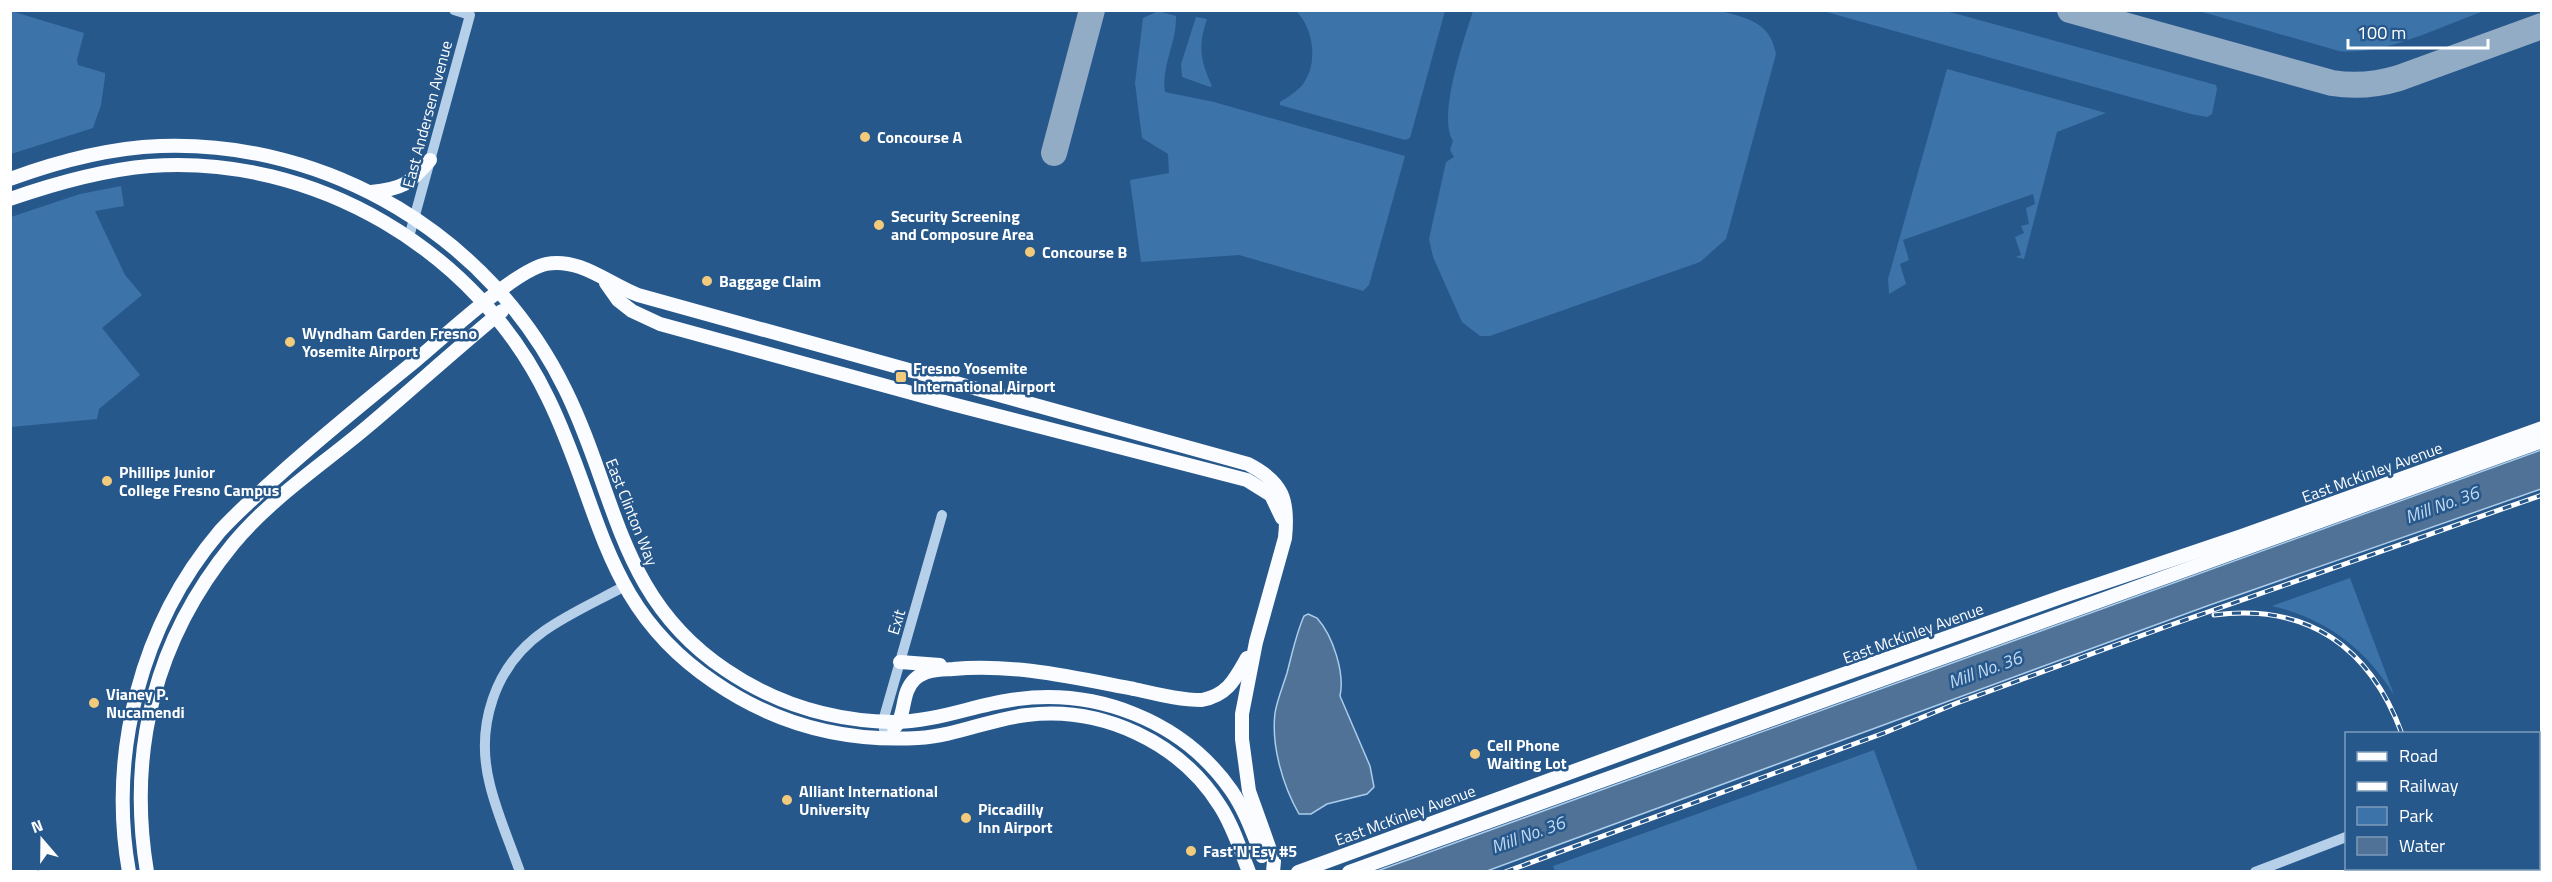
<svg xmlns="http://www.w3.org/2000/svg" width="2552" height="882" viewBox="0 0 2552 882" font-family="'Titillium Web',sans-serif">
	<rect width="100%" height="100%" fill="#27588c"/>
	<!-- green -->
	<g fill="#3c73a9">
		<path d="M 11,11 L 84,33 L 77,60 L 78,65 L 105,73 L 105,77 L 101,105 L 93,128 L 11,154 Z"/>
		<path d="M 1158,11 L 1176,16 C 1177,43 1161,65 1165,92 L 1214,102 L 1405,156 L 1369,285 L 1363,291 L 1239,255 L 1141,262 L 1130,180 L 1169,173 L 1168,154 L 1142,138 L 1135,83 L 1143,18 Z"/>
		<path d="M 1296,11 L 1445,11 L 1410,138 L 1405,140 L 1280,105 L 1280,102 C 1288,97 1300,90 1305,81 C 1318,61 1313,27 1296,11 Z"/>
		<path d="M 1473,11 L 1720,11 C 1748,18 1770,22 1776,54 L 1726,239 L 1700,262 L 1490,336 L 1480,336 L 1462,322 L 1433,257 L 1429,239 L 1446,162 L 1454,157 L 1450,150 L 1453,141 C 1437,117 1464,39 1473,11 Z"/>
		<path d="M 1823,11 L 1946,11 L 2216,85 L 2217,89 L 2212,114 L 2207,117 L 2191,114 Z"/>
		<path d="M 2199,11 L 2484,11 C 2441,26 2384,56 2339,51 Z"/>
		<path d="M 1196,17 L 1207,19 C 1198,46 1200,60 1212,86 L 1210,87 L 1182,77 L 1181,64 Z"/>
		<path d="M 1947,69 L 2106,113 L 2057,132 L 2024,259 L 2016,257 L 2021,255 L 2015,237 L 2024,233 L 2021,226 L 2029,224 L 2026,208 L 2035,204 L 2033,194 L 1903,240 L 1909,260 L 1900,264 L 1906,284 L 1889,294 L 1888,279 Z"/>
		<path d="M 121,186 L 124,206 L 95,211 L 125,275 L 142,295 L 102,328 L 140,375 L 99,409 L 97,419 L 11,427 L 11,217 L 80,194 Z"/>
		<path d="M 2350,578 L 2394,695 C 2365,648 2326,619 2272,606 Z"/>
		<path d="M 1874,750 L 1918,871 L 1555,871 L 1553,866 Z"/>
	</g>
	<!-- water -->
	<g fill="#507296" stroke="#abccea" stroke-width="1.5">
		<path d="M 2541,450 L 2541,489 L 2207,606 L 1487,871 L 1377,871 Z"/>
		<path d="M 1308,614 L 1317,618 C 1333,636 1345,673 1340,696 L 1370,766 L 1374,787 L 1367,794 L 1327,804 L 1311,814 L 1299,814 C 1283,786 1271,746 1275,713 C 1277,700 1283,686 1287,673 C 1292,654 1296,634 1304,616 Z"/>
	</g>
	<g fill="none" stroke-linecap="round" stroke-linejoin="round">
		<!-- taxiway -->
		<g stroke="#93acc6" stroke-width="26">
			<path d="M 2070,10 L 2332,83 C 2356,87 2376,85 2399,78 L 2542,26"/>
			<path d="M 1054,153 L 1092,10"/>
		</g>
		<!-- minor -->
		<g stroke="#b6d0ea" stroke-width="10">
			<path d="M 409,237 L 470,15 L 454,10"/>
			<path d="M 885,738 L 883,721 L 942,515"/>
			<path d="M 2538,766 L 2542,765"/>
			<path d="M 2432,868 L 2434,872"/>
			<path d="M 520,872 C 510,843 497,814 490,785 C 475,727 494,666 544,631 C 568,614 597,601 623,587"/>
			<path d="M 2255,872 L 2346,837"/>
		</g>
		<!-- major -->
		<g stroke="#fafcff" stroke-width="14">
			<path d="M 10,179 C 59,161 108,148 160,146 C 329,140 490,236 565,389 C 617,494 618,598 726,670 C 776,704 833,721 893,722 C 935,722 971,706 1011,700 C 1095,687 1182,720 1231,790 C 1245,810 1253,833 1262,856"/>
			<path d="M 371,192 C 402,189 410,184 430,160"/>
			<path d="M 10,199 C 56,183 102,170 150,166 C 314,154 477,250 548,398 C 602,508 601,606 714,682 C 775,724 844,742 918,738 C 956,736 990,719 1027,715 C 1102,706 1180,742 1220,806 C 1233,826 1240,849 1249,872"/>
			<path d="M 606,283 L 618,300 L 632,311 L 660,324 L 952,404 L 1247,480 L 1271,495 L 1282,518"/>
			<path d="M 900,662 L 940,665"/>
			<path d="M 894,728 C 907,715 900,693 915,679 C 926,669 940,670 953,669 C 1013,663 1076,678 1134,689 C 1157,694 1179,700 1202,700 C 1228,695 1235,679 1247,658"/>
			<path d="M 129,872 C 108,753 141,624 220,531 C 241,508 266,487 289,466 C 330,430 373,395 415,361 C 443,338 514,271 546,264 C 579,257 609,284 638,295 L 1248,464 C 1283,482 1289,500 1285,538 L 1256,642 L 1242,714 L 1242,739 L 1249,791 L 1274,861 L 1273,872"/>
			<path d="M 147,872 C 127,751 155,639 233,544 C 271,498 322,465 367,427 C 412,389 456,349 502,311"/>
			<path d="M 1298,872 L 1678,733 L 2064,596 L 2242,536 L 2542,428"/>
			<path d="M 1349,872 L 2542,441"/>
		</g>
		<!-- rail casing -->
		<g stroke="#fff" stroke-width="5">
			<g id="rail">
				<path d="M 2214,615 C 2308,603 2370,647 2402,734"/>
				<path d="M 2452,868 L 2453,872"/>
				<path d="M 1505,872 L 1884,733 L 1957,703 L 2165,627 L 2542,495"/>
			</g>
		</g>
		<!-- rail -->
		<use href="#rail" stroke="#27588c" stroke-width="3" stroke-dasharray="9" stroke-linecap="butt"/>
	</g>
	<!-- markers -->
	<g fill="#f2ca7c" stroke="#27588c" stroke-width="2">
		<circle cx="865" cy="137" r="6"/>
		<circle cx="879" cy="225" r="6"/>
		<circle cx="1030" cy="252" r="6"/>
		<circle cx="707" cy="281" r="6"/>
		<circle cx="290" cy="342" r="6"/>
		<rect x="895" y="371" width="12" height="12" rx="3"/>
		<circle cx="107" cy="481" r="6"/>
		<circle cx="94" cy="703" r="6"/>
		<circle cx="1475" cy="754" r="6"/>
		<circle cx="787" cy="800" r="6"/>
		<circle cx="966" cy="818" r="6"/>
		<circle cx="1191" cy="851" r="6"/>
	</g>
	<g text-anchor="middle" stroke-width="5" stroke-linejoin="round" paint-order="stroke">
		<!-- street labels -->
		<g font-size="16" fill="#fff" stroke="#27588c">
			<text transform="translate(427 114) rotate(-75)" y="6">East Andersen Avenue</text>
			<text transform="translate(2372 472) rotate(-20)" y="6">East McKinley Avenue</text>
			<text transform="translate(632 512) rotate(68)" y="6">East Clinton Way</text>
			<text transform="translate(896 622) rotate(-73)" y="6">Exit</text>
			<text transform="translate(1913 633) rotate(-20)" y="6">East McKinley Avenue</text>
			<text transform="translate(1405 815) rotate(-20)" y="6">East McKinley Avenue</text>
		</g>
		<!-- poi labels -->
		<g font-size="16" font-weight="bold" fill="#fff" stroke="#27588c" text-anchor="start">
			<text x="877" y="143">Concourse A</text>
			<text x="891" y="222">Security Screening<tspan x="891" dy="18">and Composure Area</tspan></text>
			<text x="1042" y="258">Concourse B</text>
			<text x="719" y="287">Baggage Claim</text>
			<text x="302" y="339">Wyndham Garden Fresno<tspan x="302" dy="18">Yosemite Airport</tspan></text>
			<text x="913" y="374">Fresno Yosemite<tspan x="913" dy="18">International Airport</tspan></text>
			<text x="119" y="478">Phillips Junior<tspan x="119" dy="18">College Fresno Campus</tspan></text>
			<text x="106" y="700">Vianey P.<tspan x="106" dy="18">Nucamendi</tspan></text>
			<text x="1487" y="751">Cell Phone<tspan x="1487" dy="18">Waiting Lot</tspan></text>
			<text x="799" y="797">Alliant International<tspan x="799" dy="18">University</tspan></text>
			<text x="978" y="815">Piccadilly<tspan x="978" dy="18">Inn Airport</tspan></text>
			<text x="1203" y="857">Fast'N'Esy #5</text>
		</g>
		<!-- water labels -->
		<g font-size="18" font-style="italic" fill="#c2daf1" stroke="#27588c">
			<text transform="translate(2442 505) rotate(-20)" y="6">Mill No. 36</text>
			<text transform="translate(1985 670) rotate(-20)" y="6">Mill No. 36</text>
			<text transform="translate(1528 835) rotate(-20)" y="6">Mill No. 36</text>
		</g>
	</g>
	<!-- border -->
	<rect width="2552" height="882" fill="none" stroke="#ffffff" stroke-width="24"/>
	<!-- legend -->
	<rect x="2345" y="732" width="195" height="138" fill="#27588c" stroke="#7d9bba" stroke-width="1.5"/>
	<rect x="2357" y="752" width="30" height="9" fill="#fafcff" stroke="#7d9bba" stroke-width="1.5"/>
	<text x="2399" y="762" font-size="18" fill="#ffffff">Road</text>
	<rect x="2357" y="782" width="30" height="9" fill="#ffffff" stroke="#7d9bba" stroke-width="1.5"/>
	<text x="2399" y="792" font-size="18" fill="#ffffff">Railway</text>
	<rect x="2357" y="807" width="30" height="18" fill="#3c73a9" stroke="#7d9bba" stroke-width="1.5"/>
	<text x="2399" y="822" font-size="18" fill="#ffffff">Park</text>
	<rect x="2357" y="837" width="30" height="18" fill="#507296" stroke="#7d9bba" stroke-width="1.5"/>
	<text x="2399" y="852" font-size="18" fill="#ffffff">Water</text>
	<!-- north arrow -->
	<g transform="translate(42 840) rotate(340)" stroke="#27588c" stroke-width="4.5" paint-order="stroke">
	<path d="M0-4.5L10 22L0 15L-10 22Z" fill="#ffffff"/>
	<text y="-9" font-size="16" font-weight="bold" text-anchor="middle" fill="#ffffff">N</text>
	</g>
	<!-- scale -->
	<path d="M2348 39v9h140v-9" fill="none" stroke="#ffffff" stroke-width="3"/>
	<text x="2357" y="39" font-size="18" fill="#ffffff" stroke="#27588c" stroke-width="4.5" paint-order="stroke">100 m</text>
</svg>
